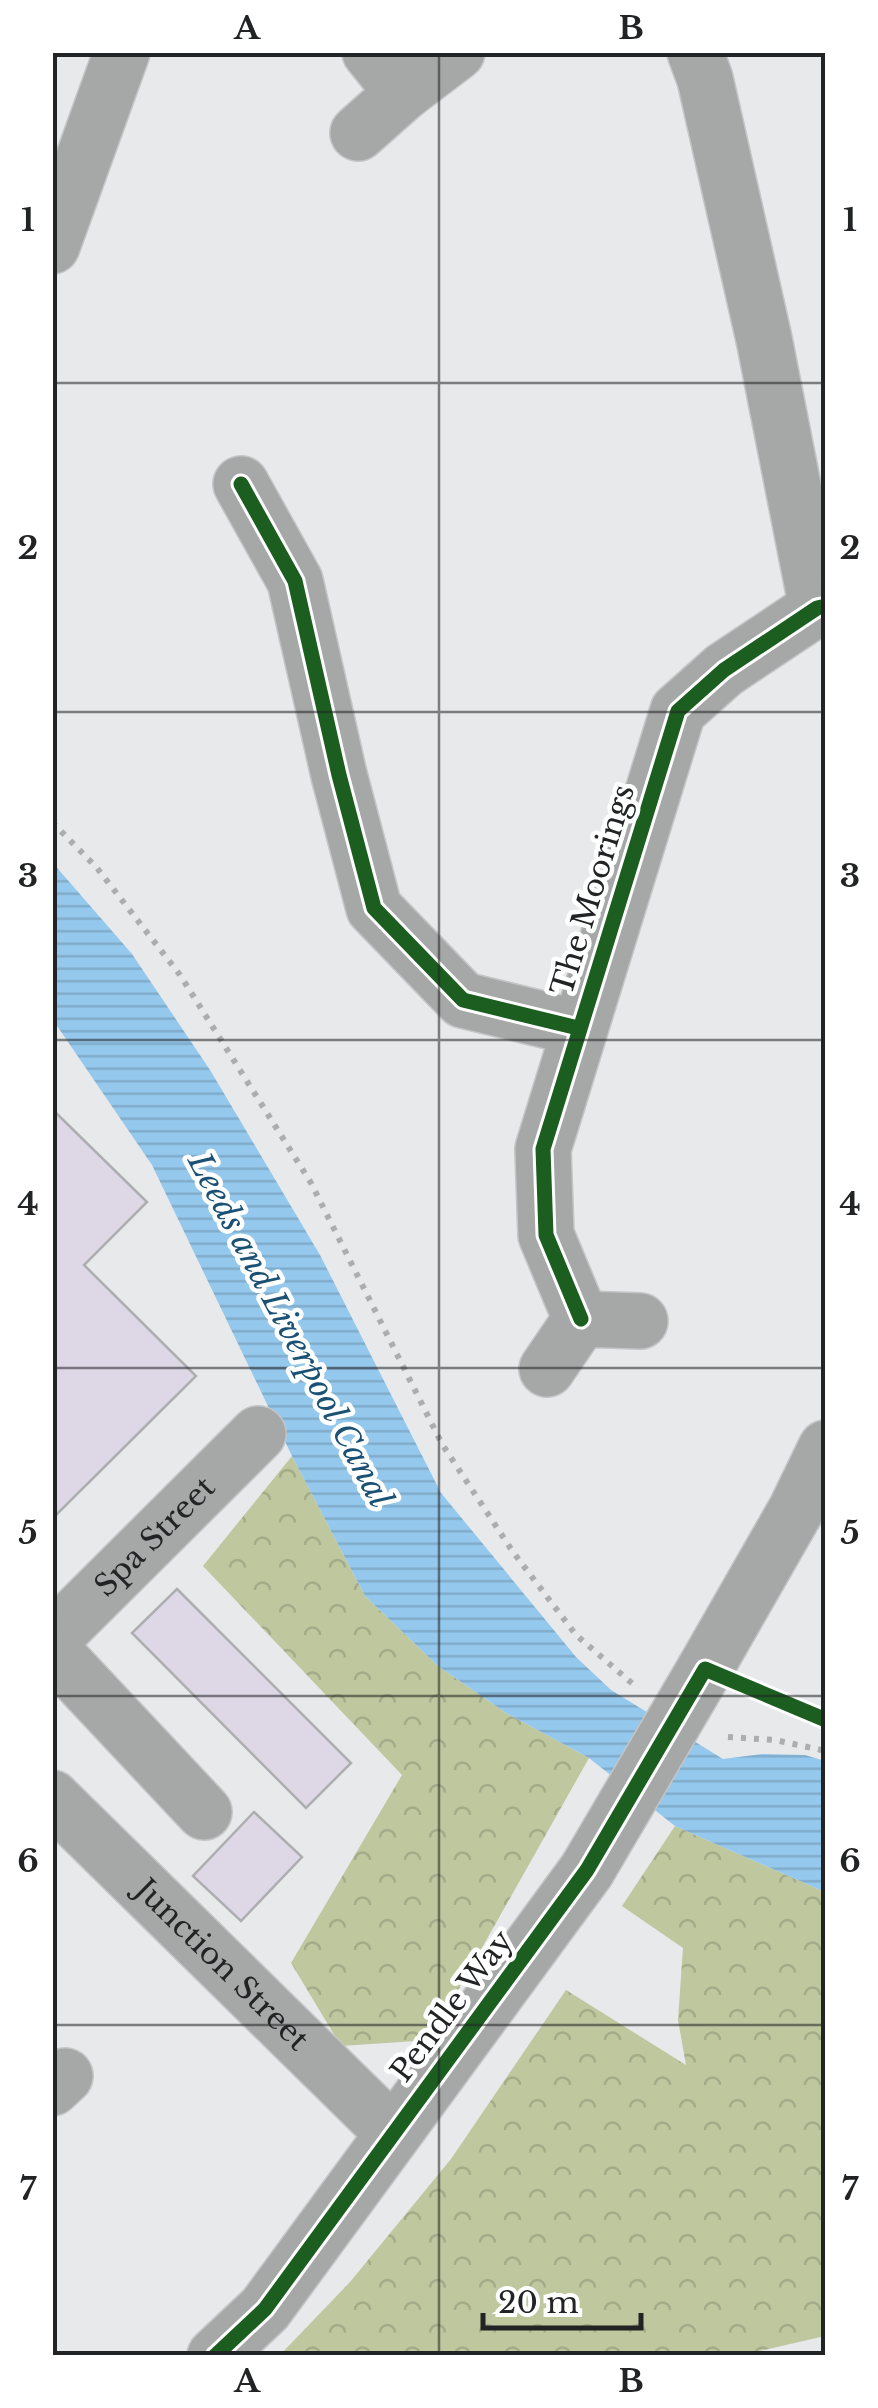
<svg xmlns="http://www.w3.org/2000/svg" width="878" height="2408" viewBox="0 0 878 2408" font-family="'Libre Baskerville',serif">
	<defs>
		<pattern id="forest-crowns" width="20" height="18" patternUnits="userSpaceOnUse" patternTransform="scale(2.5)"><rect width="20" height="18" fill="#bec79e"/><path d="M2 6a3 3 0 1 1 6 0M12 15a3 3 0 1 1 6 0" fill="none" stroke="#a3ab88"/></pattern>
		<pattern id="water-rules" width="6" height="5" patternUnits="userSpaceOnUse" patternTransform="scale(2.5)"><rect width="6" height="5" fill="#95c8ed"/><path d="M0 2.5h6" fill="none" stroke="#80accb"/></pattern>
	</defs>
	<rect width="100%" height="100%" fill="#e7e9eb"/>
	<!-- forest -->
	<g fill="url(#forest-crowns)">
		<path d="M 292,1456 L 365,1596 L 438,1666 L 506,1713 L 589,1758 L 430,2040 L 341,2046 L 291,1963 L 402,1775 L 203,1566 Z"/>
		<path d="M 675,1826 L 825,1892 L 825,2336 L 738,2356 L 279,2356 L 350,2282 L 451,2159 L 566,1990 L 686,2065 L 678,2020 L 683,1948 L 622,1906 Z"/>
	</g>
	<!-- water -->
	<path fill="url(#water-rules)" d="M 52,862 L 132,954 L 210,1070 L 320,1255 L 441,1493 L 576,1657 L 611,1690 L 723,1759 L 762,1754 L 805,1755 L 825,1761 L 825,1892 L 675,1826 L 589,1758 L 506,1713 L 438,1666 L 365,1596 L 292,1456 L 152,1165 L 53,1020 Z"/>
	<!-- building -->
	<g fill="#ded7e6" stroke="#adaeb0" stroke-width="2.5">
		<path d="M 52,1109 L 147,1202 L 84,1265 L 196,1376 L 52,1519 Z"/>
		<path d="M 177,1589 L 351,1763 L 306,1808 L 132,1633 Z"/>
		<path d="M 254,1812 L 302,1857 L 241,1921 L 193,1876 Z"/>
	</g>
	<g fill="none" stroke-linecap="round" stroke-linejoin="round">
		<!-- minor casing -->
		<g stroke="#c4c5c6" stroke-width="58">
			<g id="minor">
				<path d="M 370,52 L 403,93 L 457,52"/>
				<path d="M 695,52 L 705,79 L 764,339 L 817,608"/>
				<path d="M 358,133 L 403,93"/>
				<path d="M 52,246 L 122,52"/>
				<path d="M 241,484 L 295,581 L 339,775 L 374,908 L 463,1000 L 578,1028"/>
				<path d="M 581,1319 L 546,1235 L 543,1149 L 678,711 L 724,670 L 817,608 L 826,606"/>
				<path d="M 547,1369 L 581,1319 L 640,1321"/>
				<path id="s1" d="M 52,1639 L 258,1434"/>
				<path d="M 52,1650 L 204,1812"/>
				<path d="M 705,1669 L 796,1510 L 826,1448"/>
				<path id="s2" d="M 52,1798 L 392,2132"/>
				<path d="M 52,2088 L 65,2076"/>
				<path d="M 215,2356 L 265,2309 L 587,1870"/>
			</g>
		</g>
		<!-- path -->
		<g stroke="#acadad" stroke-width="6" stroke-dasharray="5 8" stroke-linecap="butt">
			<path d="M 52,822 L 97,868 L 180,975 L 311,1183 L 442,1444 L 513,1552 L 576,1635 L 635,1686"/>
			<path d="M 728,1737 L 775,1740 L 826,1751"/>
		</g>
		<!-- minor -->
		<use href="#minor" stroke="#a6a7a7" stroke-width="55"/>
		<!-- minor-bridge casing -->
		<g stroke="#c4c5c6" stroke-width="58" stroke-linecap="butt">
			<path id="minor-bridge" d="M 587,1870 L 705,1669"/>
		</g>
		<!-- minor-bridge -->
		<use href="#minor-bridge" stroke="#a6a7a7" stroke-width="55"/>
		<!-- cycleway casing -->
		<g stroke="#fff" stroke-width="21">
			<g id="cycleway">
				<path d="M 241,484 L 295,581 L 339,775 L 374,908 L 463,1000 L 578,1028"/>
				<path d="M 581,1319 L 546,1235 L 543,1149 L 678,711 L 724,670 L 817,608 L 826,606"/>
				<path d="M 215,2356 L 265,2309 L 587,1870 L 705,1669 L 826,1720"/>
			</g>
		</g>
		<!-- cycleway -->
		<use href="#cycleway" stroke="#1b5e20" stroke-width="15"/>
	</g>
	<!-- grid -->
	<path fill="none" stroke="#222324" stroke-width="2.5" stroke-opacity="0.55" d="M 439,52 L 439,2356M 52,383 L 826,383M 52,712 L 826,712M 52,1040 L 826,1040M 52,1368 L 826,1368M 52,1696 L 826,1696M 52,2025 L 826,2025"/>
	<g text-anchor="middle" stroke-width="9" stroke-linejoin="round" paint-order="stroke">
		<!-- street labels -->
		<g font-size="30" fill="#222324" stroke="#fff">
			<text transform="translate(593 890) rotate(-73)" y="10">The Moorings</text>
			<text dy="10" stroke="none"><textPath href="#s1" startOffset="145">Spa Street</textPath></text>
			<text dy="10" stroke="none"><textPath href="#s2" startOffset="238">Junction Street</textPath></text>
			<text transform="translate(452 2006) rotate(-53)" y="10">Pendle Way</text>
		</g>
		<!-- water labels -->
		<g font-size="32" font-style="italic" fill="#1b5174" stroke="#fff">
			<text transform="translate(290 1330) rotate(62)" y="11">Leeds and Liverpool Canal</text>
		</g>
	</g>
	<!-- border -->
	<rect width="878" height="2408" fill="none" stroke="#ffffff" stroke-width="110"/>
	<!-- scale -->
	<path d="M483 2313v15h158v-15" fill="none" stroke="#222324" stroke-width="5"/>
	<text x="498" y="2313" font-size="30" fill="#222324" stroke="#ffffff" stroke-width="8" paint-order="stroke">20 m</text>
	<rect x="55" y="55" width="768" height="2298" fill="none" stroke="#222324" stroke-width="4"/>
	<g font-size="32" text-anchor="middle" font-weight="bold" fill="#222324">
		<text x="247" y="39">A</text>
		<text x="631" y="39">B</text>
		<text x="28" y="231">1</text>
		<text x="850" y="231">1</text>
		<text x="28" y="559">2</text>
		<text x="850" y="559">2</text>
		<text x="28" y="887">3</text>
		<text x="850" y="887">3</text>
		<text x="28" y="1215">4</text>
		<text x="850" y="1215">4</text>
		<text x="28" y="1544">5</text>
		<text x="850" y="1544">5</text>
		<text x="28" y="1872">6</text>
		<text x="850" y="1872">6</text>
		<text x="28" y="2200">7</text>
		<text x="850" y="2200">7</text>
		<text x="247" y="2392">A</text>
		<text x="631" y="2392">B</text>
	</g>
</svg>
